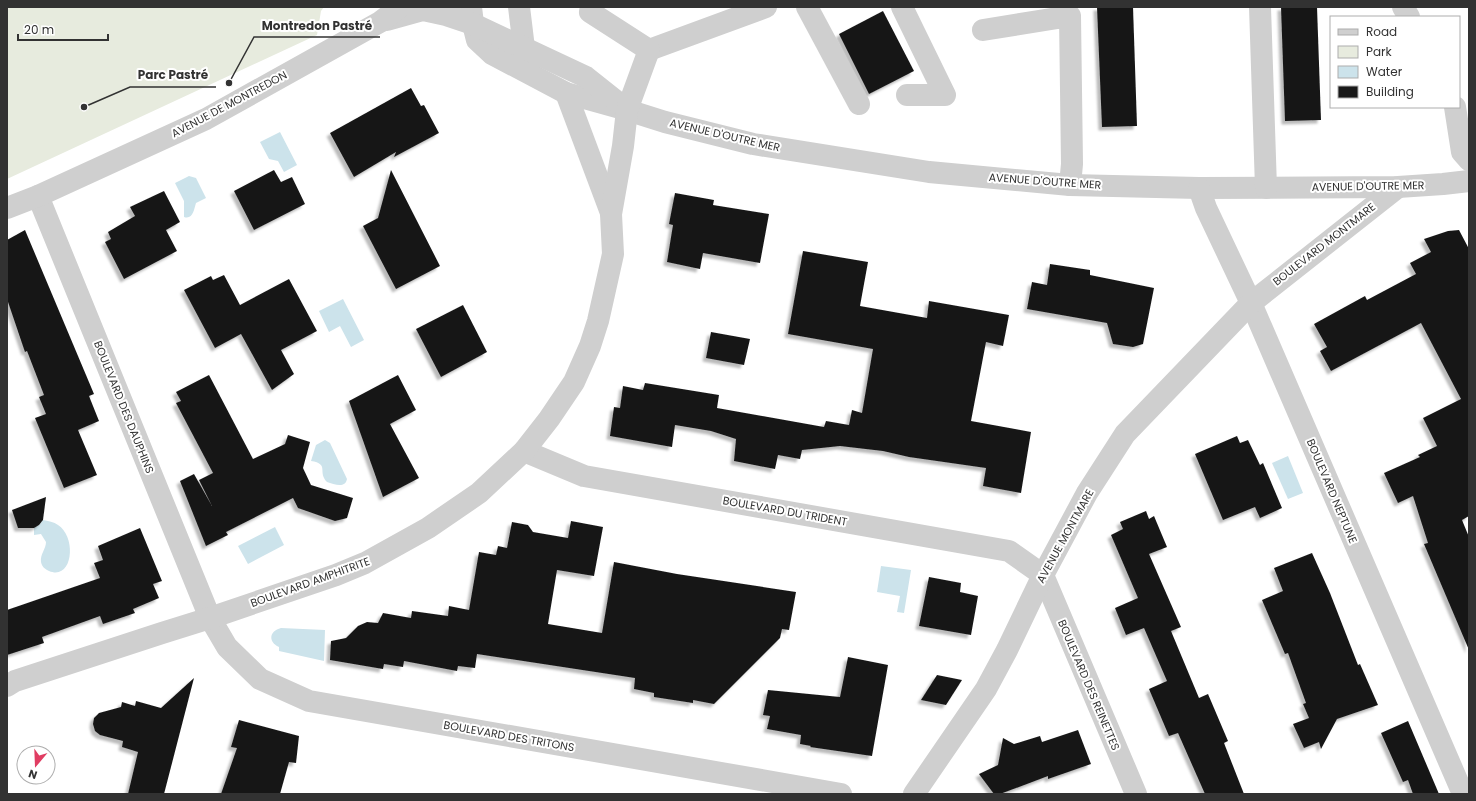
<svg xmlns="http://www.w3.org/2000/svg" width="1476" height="801" viewBox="0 0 1476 801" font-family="Poppins,sans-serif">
	<defs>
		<filter id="shadow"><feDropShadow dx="-3.5" dy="3.5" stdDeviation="1" flood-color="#0004"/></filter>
	</defs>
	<rect width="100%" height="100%" fill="#fff"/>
	<!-- green -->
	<path fill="#e7ebde" d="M 7,7 L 324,7 L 321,11 L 317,35 L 7,179 Z"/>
	<!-- water -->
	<g fill="#cce3eb">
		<path d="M 280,132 L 297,165 L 284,172 L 278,161 L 269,159 L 260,142 Z"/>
		<path d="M 189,176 L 196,178 L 206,198 L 196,203 C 194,209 193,220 184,217 L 184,201 L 175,183 Z"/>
		<path d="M 343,299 L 364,340 L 351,347 L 340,326 L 329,332 L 319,311 Z"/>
		<path d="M 325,440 L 330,443 L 347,479 C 345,489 334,484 327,482 C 317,472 330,464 311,461 L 316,445 Z"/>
		<path d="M 1288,456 L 1303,493 L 1288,499 L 1272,463 Z"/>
		<path d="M 43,520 C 48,521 54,522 58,525 C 77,537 73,581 49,571 C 45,569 42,567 41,562 C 40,554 46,549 46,542 L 41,534 L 34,535 L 34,528 L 39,525 Z"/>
		<path d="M 275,527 L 284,545 L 248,564 L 238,546 Z"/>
		<path d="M 881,566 L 911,570 L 904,613 L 897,612 L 900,596 L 877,592 Z"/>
		<path d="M 281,628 L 325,630 L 324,661 L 279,651 L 279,647 C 268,642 269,631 281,628 Z"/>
	</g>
	<!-- building -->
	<g fill="#191919" filter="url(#shadow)">
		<path d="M 1097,7 L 1133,7 L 1137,126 L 1102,127 Z"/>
		<path d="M 1281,7 L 1317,7 L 1321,120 L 1285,121 Z"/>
		<path d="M 883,11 L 914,71 L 869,94 L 839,34 Z"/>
		<path d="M 411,88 L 421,106 L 424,105 L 439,133 L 394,157 L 396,152 L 354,177 L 330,133 Z"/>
		<path d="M 274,170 L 281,182 L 292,177 L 305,204 L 254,230 L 234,191 Z"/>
		<path d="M 391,170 L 440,266 L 396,289 L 363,226 L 378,218 Z"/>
		<path d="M 164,191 L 180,222 L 166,230 L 177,251 L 124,279 L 105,242 L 111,239 L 108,232 L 135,216 L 130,207 Z"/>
		<path d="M 675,193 L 714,200 L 713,205 L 769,214 L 760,263 L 703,253 L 700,269 L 667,262 L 673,225 L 669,224 Z"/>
		<path d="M 25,230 L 94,394 L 89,396 L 99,421 L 78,430 L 97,475 L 64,488 L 35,418 L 46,414 L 39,397 L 44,395 L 27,351 L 25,352 L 7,299 L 7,240 Z"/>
		<path d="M 1459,230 L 1469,249 L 1469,516 L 1462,520 L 1469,537 L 1469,650 L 1424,544 L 1428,543 L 1413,496 L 1398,503 L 1384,473 L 1420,457 L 1418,455 L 1437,446 L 1423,418 L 1461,399 L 1421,323 L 1331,371 L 1320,351 L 1327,347 L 1314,324 L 1365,296 L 1367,300 L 1416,274 L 1410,263 L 1431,252 L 1424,239 L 1448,231 Z"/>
		<path d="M 803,251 L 868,262 L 860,306 L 927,318 L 929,301 L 1009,315 L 1003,346 L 986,342 L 971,421 L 1031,432 L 1021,493 L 983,486 L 986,468 L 909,457 L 883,451 L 840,446 L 802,450 L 800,459 L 778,455 L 775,469 L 734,461 L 736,439 L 711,431 L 675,425 L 672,447 L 610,436 L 614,407 L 620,408 L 623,386 L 643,390 L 645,383 L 719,395 L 717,408 L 824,427 L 826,421 L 849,425 L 852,410 L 862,413 L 873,349 L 788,334 Z"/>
		<path d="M 1050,264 L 1090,270 L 1090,275 L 1154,288 L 1143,344 L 1133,347 L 1113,344 L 1107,323 L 1027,309 L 1032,282 L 1047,285 Z"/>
		<path d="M 224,275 L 240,305 L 289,279 L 317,331 L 281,350 L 294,374 L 272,390 L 241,334 L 215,348 L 184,290 L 211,276 L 213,280 Z"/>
		<path d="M 463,305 L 487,352 L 441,377 L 416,329 Z"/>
		<path d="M 711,332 L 750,339 L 744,365 L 706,358 Z"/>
		<path d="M 209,375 L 253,459 L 285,444 L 288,435 L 310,442 L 303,468 L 311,485 L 353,498 L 347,518 L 335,521 L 298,508 L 293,498 L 226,532 L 228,535 L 206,546 L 180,481 L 194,474 L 212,506 L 199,480 L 213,473 L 176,403 L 181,401 L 176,392 Z"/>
		<path d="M 398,375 L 416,410 L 390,424 L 419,478 L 383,497 L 349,401 Z"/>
		<path d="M 1237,436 L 1240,443 L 1248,440 L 1260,465 L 1263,463 L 1282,508 L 1260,518 L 1255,507 L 1223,520 L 1195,454 Z"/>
		<path d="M 46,497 L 43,520 L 39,525 L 34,528 L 18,528 L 12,510 Z"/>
		<path d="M 1146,511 L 1149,519 L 1154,516 L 1167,547 L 1149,554 L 1181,627 L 1171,631 L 1199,698 L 1208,694 L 1228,741 L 1224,743 L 1244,794 L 1205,794 L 1178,733 L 1169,736 L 1149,689 L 1167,681 L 1144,628 L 1126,635 L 1115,608 L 1138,598 L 1111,535 L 1123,529 L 1120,522 Z"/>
		<path d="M 571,521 L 603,527 L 594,576 L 557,570 L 548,624 L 602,633 L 614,562 L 677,574 L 796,592 L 789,630 L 782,629 L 780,638 L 714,704 L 693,700 L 693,703 L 654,697 L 654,693 L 634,689 L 635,678 L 477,654 L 475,668 L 458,666 L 457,671 L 404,661 L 403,667 L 384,664 L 383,669 L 330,660 L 331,641 L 346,638 L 358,626 L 367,622 L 378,623 L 383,613 L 411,618 L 412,611 L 448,616 L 449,606 L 469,610 L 479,552 L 496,555 L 498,546 L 507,548 L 512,522 L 528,525 L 533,532 L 568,538 Z"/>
		<path d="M 140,528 L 162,581 L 153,584 L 159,598 L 133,609 L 135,613 L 103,624 L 100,616 L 42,637 L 44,643 L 7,655 L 7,610 L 100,578 L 94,563 L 103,560 L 98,546 Z"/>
		<path d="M 1312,553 L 1330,593 L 1358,665 L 1360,664 L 1378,705 L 1337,719 L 1321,749 L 1319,742 L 1304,748 L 1293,724 L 1309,718 L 1303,704 L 1306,703 L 1288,653 L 1285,654 L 1262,600 L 1283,591 L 1274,568 Z"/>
		<path d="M 929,577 L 961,583 L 960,592 L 978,596 L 971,635 L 919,626 Z"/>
		<path d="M 848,657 L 888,665 L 872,756 L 810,747 L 811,746 L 800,744 L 801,735 L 767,729 L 770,716 L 763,715 L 768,690 L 840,697 Z"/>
		<path d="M 937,675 L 962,680 L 946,705 L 921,700 Z"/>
		<path d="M 194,678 L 164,794 L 128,794 L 138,752 L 122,747 L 123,741 L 100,735 L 95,731 L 93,724 L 94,718 L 99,713 L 121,707 L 122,702 L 135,706 L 136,701 L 161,708 Z"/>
		<path d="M 239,720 L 299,736 L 296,763 L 289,762 L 280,794 L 221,794 L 237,748 L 231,747 Z"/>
		<path d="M 1408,721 L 1439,794 L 1413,794 L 1408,780 L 1403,782 L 1381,733 Z"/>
		<path d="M 1078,730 L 1091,764 L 1048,779 L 1048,776 L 1000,794 L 994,794 L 979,774 L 998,765 L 1003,738 L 1014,744 L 1040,736 L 1042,742 Z"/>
	</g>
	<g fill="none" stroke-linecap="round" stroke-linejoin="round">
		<!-- minor -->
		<g stroke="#cfcfcf" stroke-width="22">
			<path d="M 471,7 L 473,24 L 477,40 L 492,54 L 566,93 L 627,110 L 665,122 L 753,144 L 929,172 L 1070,185 L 1199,188 L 1398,187 L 1443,184 L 1469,181"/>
			<path d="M 519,7 L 524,48"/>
			<path d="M 807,7 L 859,104"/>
			<path d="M 902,7 L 945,95 L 907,95"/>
			<path d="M 1260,7 L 1266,188"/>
			<path d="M 1403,7 L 1409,17"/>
			<path d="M 387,20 L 423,10 L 446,15 L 473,24 L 586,77 L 620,104"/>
			<path d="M 983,30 L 1070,16 L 1072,164 L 1070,185"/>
			<path d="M 649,50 L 766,7"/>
			<path d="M 566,93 L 611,213"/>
			<path d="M 1455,107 L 1462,152 L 1469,160"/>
			<path d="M 1199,188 L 1206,208 L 1251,303 L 1463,794"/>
			<path d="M 38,196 L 210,618 L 227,647 L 260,679 L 309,701 L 841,794"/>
			<path d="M 7,208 L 38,196 L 206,119 L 380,22 L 400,7"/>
			<path d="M 524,451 L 584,476 L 1009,551 L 1043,575 L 1136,794"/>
			<path d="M 7,686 L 15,681 L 162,633 L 210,618 L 336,575 L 365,563 L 428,528 L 479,493 L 524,451 L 549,419 L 574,382 L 590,346 L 598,321 L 613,254 L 611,214 L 623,146 L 627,110 L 649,50 L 590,12 L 591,7"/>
			<path d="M 914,794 L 986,689 L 1007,650 L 1043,575 L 1087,493 L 1125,434 L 1251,303 L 1398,187"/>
		</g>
	</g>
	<g text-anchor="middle" stroke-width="4" stroke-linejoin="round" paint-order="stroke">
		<!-- street labels -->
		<g font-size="11" fill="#323232" stroke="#fff">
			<text transform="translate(229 104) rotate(-28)" y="4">AVENUE DE MONTREDON</text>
			<text transform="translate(725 135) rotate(13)" y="4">AVENUE D'OUTRE MER</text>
			<text transform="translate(1045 181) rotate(4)" y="4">AVENUE D'OUTRE MER</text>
			<text transform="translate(1368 186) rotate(-1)" y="4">AVENUE D'OUTRE MER</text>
			<text transform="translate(1324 244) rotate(-38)" y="4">BOULEVARD MONTMARE</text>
			<text transform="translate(124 407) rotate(68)" y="4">BOULEVARD DES DAUPHINS</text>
			<text transform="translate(1332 491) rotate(67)" y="4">BOULEVARD NEPTUNE</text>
			<text transform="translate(785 511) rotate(10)" y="4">BOULEVARD DU TRIDENT</text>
			<text transform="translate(1065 536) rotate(-61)" y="4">AVENUE MONTMARE</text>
			<text transform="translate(310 582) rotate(-20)" y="4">BOULEVARD AMPHITRITE</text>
			<text transform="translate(1089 685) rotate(67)" y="4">BOULEVARD DES REINETTES</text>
			<text transform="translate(509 736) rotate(10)" y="4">BOULEVARD DES TRITONS</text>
		</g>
	</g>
	<!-- callouts -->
	<path fill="none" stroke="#323232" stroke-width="1.5" d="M229 83L254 37H380M84 107L130 87H216"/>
	<g fill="#323232" stroke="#fff" stroke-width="1.5">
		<circle cx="229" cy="83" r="4"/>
		<circle cx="84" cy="107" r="4"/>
	</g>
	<g font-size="12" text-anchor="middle" font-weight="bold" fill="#323232" stroke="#fff" stroke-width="4" stroke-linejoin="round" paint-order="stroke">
		<text x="317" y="30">Montredon Pastré</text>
		<text x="173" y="79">Parc Pastré</text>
	</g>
	<!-- border -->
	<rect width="1476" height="801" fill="none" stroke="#323232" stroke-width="16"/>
	<!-- legend -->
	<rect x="1330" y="16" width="130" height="92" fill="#ffffff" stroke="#adadad"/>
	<rect x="1338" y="29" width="20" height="6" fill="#cfcfcf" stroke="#adadad"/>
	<text x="1366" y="36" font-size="12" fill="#323232">Road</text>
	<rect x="1338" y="46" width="20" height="12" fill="#e7ebde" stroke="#adadad"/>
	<text x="1366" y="56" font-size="12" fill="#323232">Park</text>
	<rect x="1338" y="66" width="20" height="12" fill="#cce3eb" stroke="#adadad"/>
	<text x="1366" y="76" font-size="12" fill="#323232">Water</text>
	<rect x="1338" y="86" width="20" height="12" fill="#191919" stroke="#adadad"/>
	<text x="1366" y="96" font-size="12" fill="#323232">Building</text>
	<!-- north arrow -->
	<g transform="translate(36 765) rotate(199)"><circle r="19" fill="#ffffff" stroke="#adadad"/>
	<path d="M0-3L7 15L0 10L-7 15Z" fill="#e03d62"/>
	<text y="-6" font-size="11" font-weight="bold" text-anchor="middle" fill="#323232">N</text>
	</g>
	<!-- scale -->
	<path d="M18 34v6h90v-6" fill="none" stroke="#323232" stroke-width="2"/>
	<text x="24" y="34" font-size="12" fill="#323232" stroke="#ffffff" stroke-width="3" paint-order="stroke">20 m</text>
</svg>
